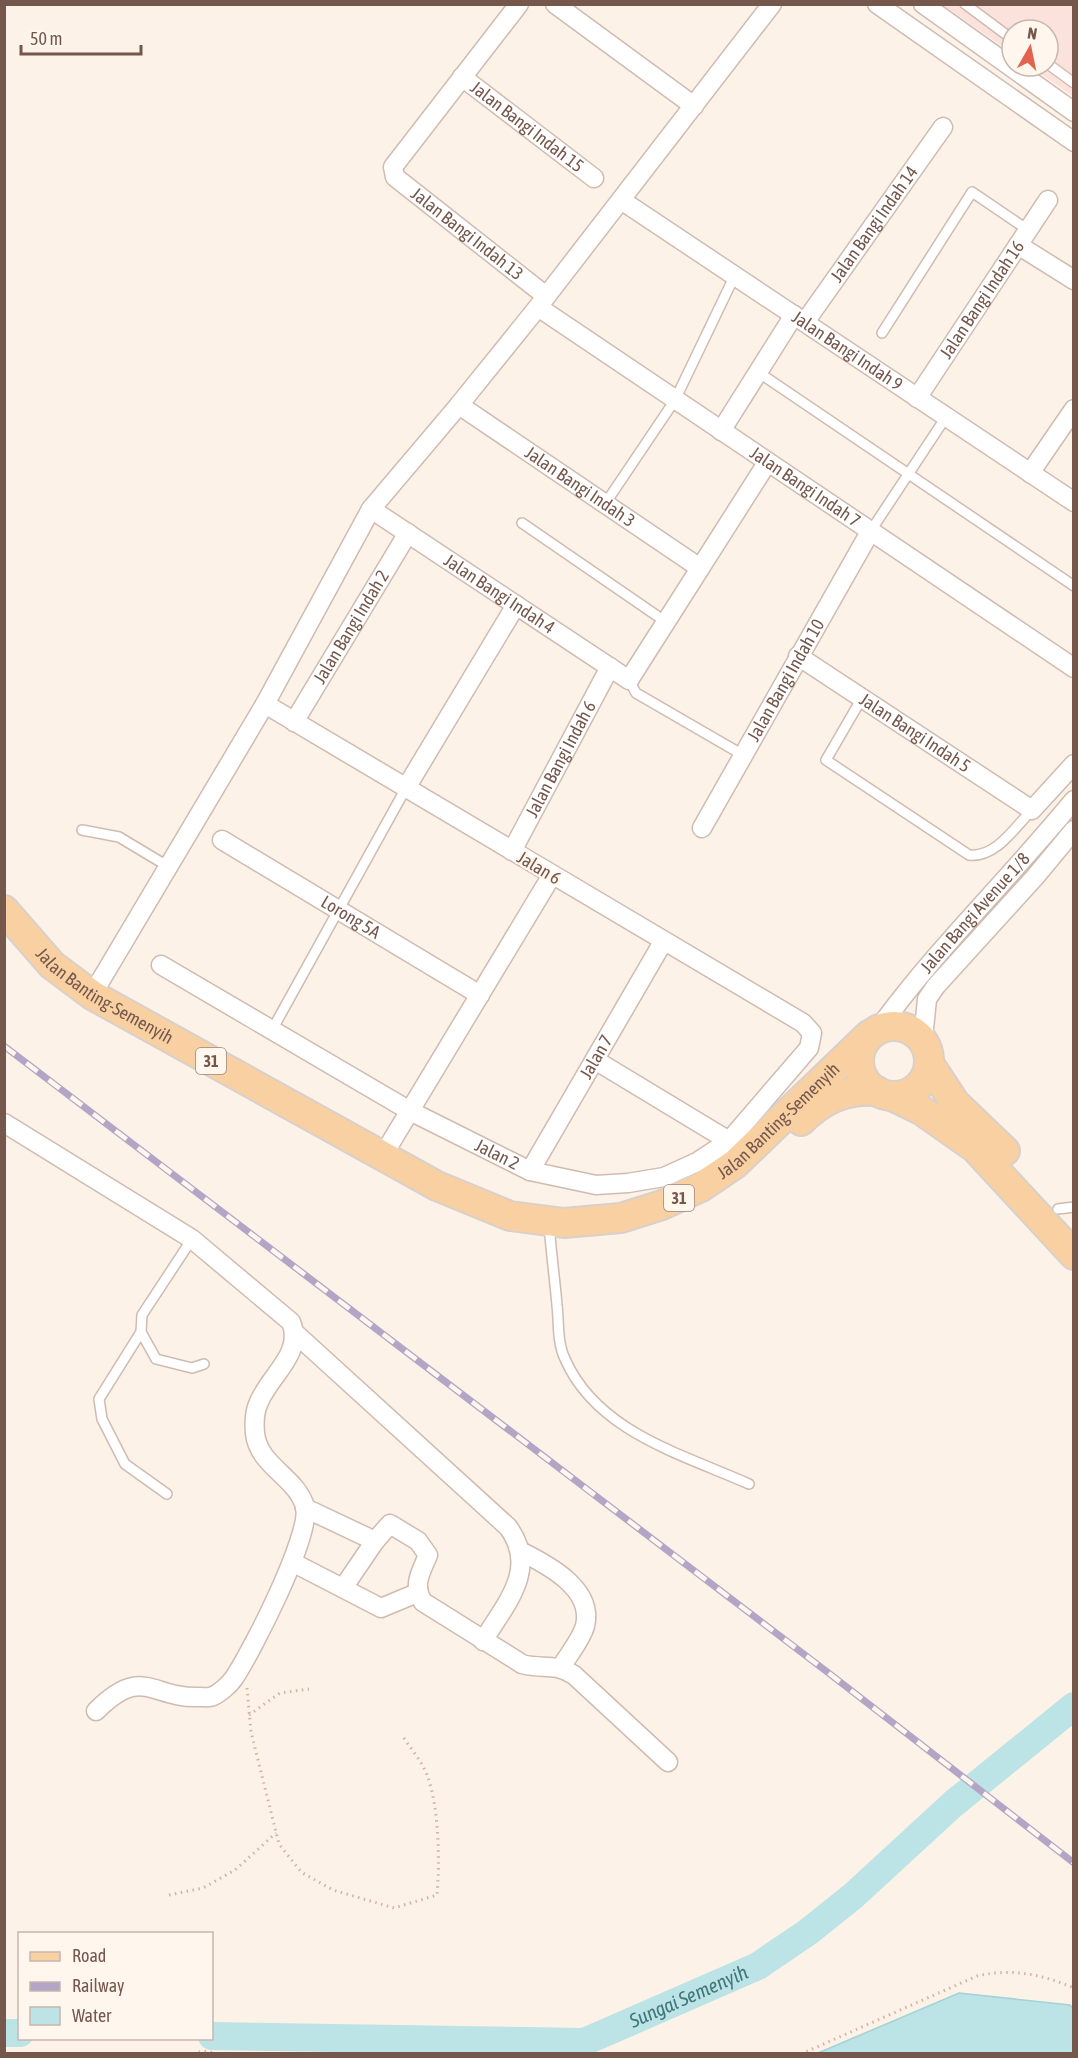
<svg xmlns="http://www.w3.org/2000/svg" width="1078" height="2058" viewBox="0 0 1078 2058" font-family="'Asap Condensed',sans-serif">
	<rect width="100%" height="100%" fill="#fcf2e7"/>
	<!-- commercial -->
	<path fill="#fce2dc" d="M 943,5 L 1073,5 L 1073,96 L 1030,66 L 1048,66 L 1048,30 L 1012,30 L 1012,53 Z"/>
	<!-- water -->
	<path fill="#bce3e5" stroke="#a3d3d7" stroke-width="1.5" d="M 959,1993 L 1070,2005 L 1073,2008 L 1073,2053 L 818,2053 Z"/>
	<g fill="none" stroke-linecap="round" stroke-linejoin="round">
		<!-- river -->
		<g stroke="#bce3e5" stroke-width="28">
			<path d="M 4,2033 L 20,2033"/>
			<path id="s1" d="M 212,2036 L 584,2042 L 758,1966 L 808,1932 L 853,1896 L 953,1804 L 1074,1706"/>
		</g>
		<!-- service casing -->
		<g stroke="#d0bbb0" stroke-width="12">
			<g id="service">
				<path d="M 965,4 L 1012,39"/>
				<path d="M 1048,64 L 1074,83"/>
				<path d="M 882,333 L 972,192 L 1028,230"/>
				<path d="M 758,372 L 1074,586"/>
				<path d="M 605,504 L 675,400 L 735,275"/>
				<path d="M 522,523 L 666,622"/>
				<path d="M 870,532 L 946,417"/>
				<path d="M 629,680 L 636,693 L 743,755"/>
				<path d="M 862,698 L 826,760 L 969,855 C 996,858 1015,827 1032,810"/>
				<path d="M 82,830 L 119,837 L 169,867"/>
				<path d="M 272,1030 L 406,788"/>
				<path d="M 1058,1209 L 1074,1207"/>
				<path d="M 550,1236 C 552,1259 555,1282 557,1305 C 559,1322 557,1342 565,1359 C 597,1432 682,1454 749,1484"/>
				<path d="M 192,1239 L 142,1315 L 141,1332 L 156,1359 L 192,1368 L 204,1364"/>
				<path d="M 141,1332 L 99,1399 L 102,1419 L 125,1464 L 167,1494"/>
			</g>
		</g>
		<!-- minor casing -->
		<g stroke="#d0bbb0" stroke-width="21">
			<g id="minor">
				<path id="s2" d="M 519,4 L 393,167 L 395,177 L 546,296"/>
				<path d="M 555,4 L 694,106"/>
				<path d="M 877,4 L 1074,142"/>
				<path d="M 923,4 L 1074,112"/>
				<path id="s3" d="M 462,77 L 594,178"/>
				<path id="s4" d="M 621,200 L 1074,502"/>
				<path d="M 1018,245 L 1074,280"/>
				<path id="s5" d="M 538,307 L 1074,668"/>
				<path id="s6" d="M 805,322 L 943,127"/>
				<path id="s7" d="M 917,398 L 1048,200"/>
				<path id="s8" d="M 459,405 L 700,568"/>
				<path d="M 721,431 L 794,315"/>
				<path d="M 1030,473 L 1074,409"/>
				<path id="s9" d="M 371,509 L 629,680 L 767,463"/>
				<path id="s10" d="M 798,656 L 1032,810 L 1074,764"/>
				<path id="s11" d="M 294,722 L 408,533"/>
				<path d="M 406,788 L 516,605"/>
				<path id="s12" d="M 702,828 L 870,532"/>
				<path id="s13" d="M 222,840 L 480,995"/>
				<path id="s14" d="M 512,851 L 610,667"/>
				<path id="s15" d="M 161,965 L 410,1111 L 530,1171 L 596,1185 L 628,1183 L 664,1177 L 697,1162 L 729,1141 L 809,1048 L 812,1033 L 803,1023 L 265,704"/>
				<path d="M 92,995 L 265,704 L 371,509 L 459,405 L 538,307 L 772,4"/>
				<path id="s16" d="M 879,1028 C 938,947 1010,878 1074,800"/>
				<path d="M 923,1039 L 927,999 L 936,986 L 1035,877 L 1074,830"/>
				<path d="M 595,1060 L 729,1141"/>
				<path d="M 4,1123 L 192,1239 L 291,1322 C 304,1353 270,1375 259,1402 C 254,1412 254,1422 255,1433 C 258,1466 297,1477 305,1507 C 312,1534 251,1653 234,1678 C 230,1684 220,1693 213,1696 C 210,1698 204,1697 200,1697 C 151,1699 143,1664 96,1711"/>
				<path d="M 382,1157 L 552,875"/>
				<path id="s17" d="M 530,1171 L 663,942"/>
				<path d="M 296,1334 L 508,1527 C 539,1569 506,1603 483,1641"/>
				<path d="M 305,1508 L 375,1541 L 343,1588"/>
				<path d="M 375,1541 L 390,1524 L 418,1541 L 428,1555 C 421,1572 412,1585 423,1602 L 522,1664 C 543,1670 553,1662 574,1675 L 668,1762"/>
				<path d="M 522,1552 C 548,1565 594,1589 585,1626 C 581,1640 569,1654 561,1667"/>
				<path d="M 292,1562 L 381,1608 L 417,1593"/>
			</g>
		</g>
		<!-- primary casing -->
		<g stroke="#d8d0cd" stroke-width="32">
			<g id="primary">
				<path id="s18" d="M 4,910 L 52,965 L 92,995 L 437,1186 L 510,1216 L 564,1223 L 621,1218 L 662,1205 L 701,1187 L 735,1164 L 869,1035"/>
				<circle cx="894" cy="1061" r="35"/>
				<path d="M 930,1065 L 955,1103 L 1005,1151"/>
				<path d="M 892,1096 L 921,1110 L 975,1148 L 1074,1255"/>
				<path d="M 801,1121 C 823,1099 846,1089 877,1091"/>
			</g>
		</g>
		<!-- path -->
		<g stroke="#d6b2a3" stroke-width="3" stroke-dasharray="1.5 4.5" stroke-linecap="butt">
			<path d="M 247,1688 L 251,1732 L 279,1844 L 301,1872 L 333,1890 L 394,1908 L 437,1895 C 440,1862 439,1806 427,1775 C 422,1761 410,1748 402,1735"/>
			<path d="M 249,1715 L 280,1693 L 309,1689"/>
			<path d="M 169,1895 L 203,1888 L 235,1870 L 276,1833"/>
			<path d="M 193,2054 L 203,2051 L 220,2054"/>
			<path d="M 801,2054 L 977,1976 C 1012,1968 1041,1974 1074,1988"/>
		</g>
		<!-- service -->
		<use href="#service" stroke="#fff" stroke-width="9"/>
		<!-- minor -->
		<use href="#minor" stroke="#fff" stroke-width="18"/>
		<!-- primary -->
		<use href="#primary" stroke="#f8d0a2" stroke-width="28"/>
		<!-- rail casing -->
		<g stroke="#b4a5c6" stroke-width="7">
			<path id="rail" d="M 4,1046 L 826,1671 L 1074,1863"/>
		</g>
		<!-- rail -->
		<use href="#rail" stroke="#fff6ee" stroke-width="4.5" stroke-dasharray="14" stroke-linecap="butt"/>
	</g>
	<g text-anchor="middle" stroke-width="4.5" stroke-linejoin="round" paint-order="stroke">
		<!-- shield labels -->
		<g fill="#fff6ee" stroke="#9e877d" stroke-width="1.5">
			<rect x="196" y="1048" width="30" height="26" rx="4.5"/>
			<rect x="664" y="1185" width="30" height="26" rx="4.5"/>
		</g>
		<g font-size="16" font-weight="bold" fill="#75574c">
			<text x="211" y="1067">31</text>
			<text x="679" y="1204">31</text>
		</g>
		<!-- street labels -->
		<g font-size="18" fill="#75574c" stroke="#fff6ee">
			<text dy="6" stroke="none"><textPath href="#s3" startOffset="82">Jalan Bangi Indah 15</textPath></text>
			<text dy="6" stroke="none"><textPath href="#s6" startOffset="120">Jalan Bangi Indah 14</textPath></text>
			<text dy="6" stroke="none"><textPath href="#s2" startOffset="308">Jalan Bangi Indah 13</textPath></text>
			<text dy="6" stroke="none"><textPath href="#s7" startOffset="118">Jalan Bangi Indah 16</textPath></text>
			<text dy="6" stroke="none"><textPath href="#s4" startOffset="272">Jalan Bangi Indah 9</textPath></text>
			<text dy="6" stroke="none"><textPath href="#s8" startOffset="146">Jalan Bangi Indah 3</textPath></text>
			<text dy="6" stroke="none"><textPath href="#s5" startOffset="322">Jalan Bangi Indah 7</textPath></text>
			<text dy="6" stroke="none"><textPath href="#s9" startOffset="154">Jalan Bangi Indah 4</textPath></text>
			<text dy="6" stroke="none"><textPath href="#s11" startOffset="111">Jalan Bangi Indah 2</textPath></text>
			<text dy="6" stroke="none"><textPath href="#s12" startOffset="170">Jalan Bangi Indah 10</textPath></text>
			<text dy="6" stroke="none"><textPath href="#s10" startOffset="140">Jalan Bangi Indah 5</textPath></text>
			<text dy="6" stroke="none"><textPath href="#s14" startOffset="104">Jalan Bangi Indah 6</textPath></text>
			<text transform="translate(539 868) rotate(31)" y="6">Jalan 6</text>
			<text dy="6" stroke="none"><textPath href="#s16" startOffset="150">Jalan Bangi Avenue 1/8</textPath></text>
			<text dy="6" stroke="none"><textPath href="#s13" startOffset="150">Lorong 5A</textPath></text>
			<text dy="6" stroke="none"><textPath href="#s18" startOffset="134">Jalan Banting-Semenyih</textPath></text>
			<text dy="6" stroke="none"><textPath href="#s17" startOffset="132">Jalan 7</textPath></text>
			<text dy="6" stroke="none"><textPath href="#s18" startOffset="896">Jalan Banting-Semenyih</textPath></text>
			<text dy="6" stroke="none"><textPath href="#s15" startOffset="386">Jalan 2</textPath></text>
		</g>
		<!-- water labels -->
		<g font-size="20" font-style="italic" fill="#40767a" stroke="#fff6ee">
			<text dy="7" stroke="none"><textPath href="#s1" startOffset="486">Sungai Semenyih</textPath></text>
		</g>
	</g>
	<!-- border -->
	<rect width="1078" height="2058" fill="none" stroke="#75574c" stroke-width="12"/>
	<!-- legend -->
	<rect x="18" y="1932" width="195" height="108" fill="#fff6ee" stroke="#c8b6ad" stroke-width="1.5"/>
	<rect x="30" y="1952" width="30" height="9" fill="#f8d0a2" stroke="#c8b6ad" stroke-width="1.5"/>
	<text x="72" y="1962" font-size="18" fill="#75574c">Road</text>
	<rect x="30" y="1982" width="30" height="9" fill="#b4a5c6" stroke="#c8b6ad" stroke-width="1.5"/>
	<text x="72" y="1992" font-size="18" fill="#75574c">Railway</text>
	<rect x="30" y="2007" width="30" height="18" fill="#bce3e5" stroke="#c8b6ad" stroke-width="1.5"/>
	<text x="72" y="2022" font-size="18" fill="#75574c">Water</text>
	<!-- north arrow -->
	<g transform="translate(1030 48) rotate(9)"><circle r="28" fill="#fff6ee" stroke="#c8b6ad" stroke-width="1.5"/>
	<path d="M0-4.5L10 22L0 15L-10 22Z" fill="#e26450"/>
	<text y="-9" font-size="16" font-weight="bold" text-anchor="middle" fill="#75574c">N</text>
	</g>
	<!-- scale -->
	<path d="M21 45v9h120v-9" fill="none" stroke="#75574c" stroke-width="3"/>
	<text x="30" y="45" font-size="18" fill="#75574c" stroke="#fff6ee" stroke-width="4.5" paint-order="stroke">50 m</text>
</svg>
